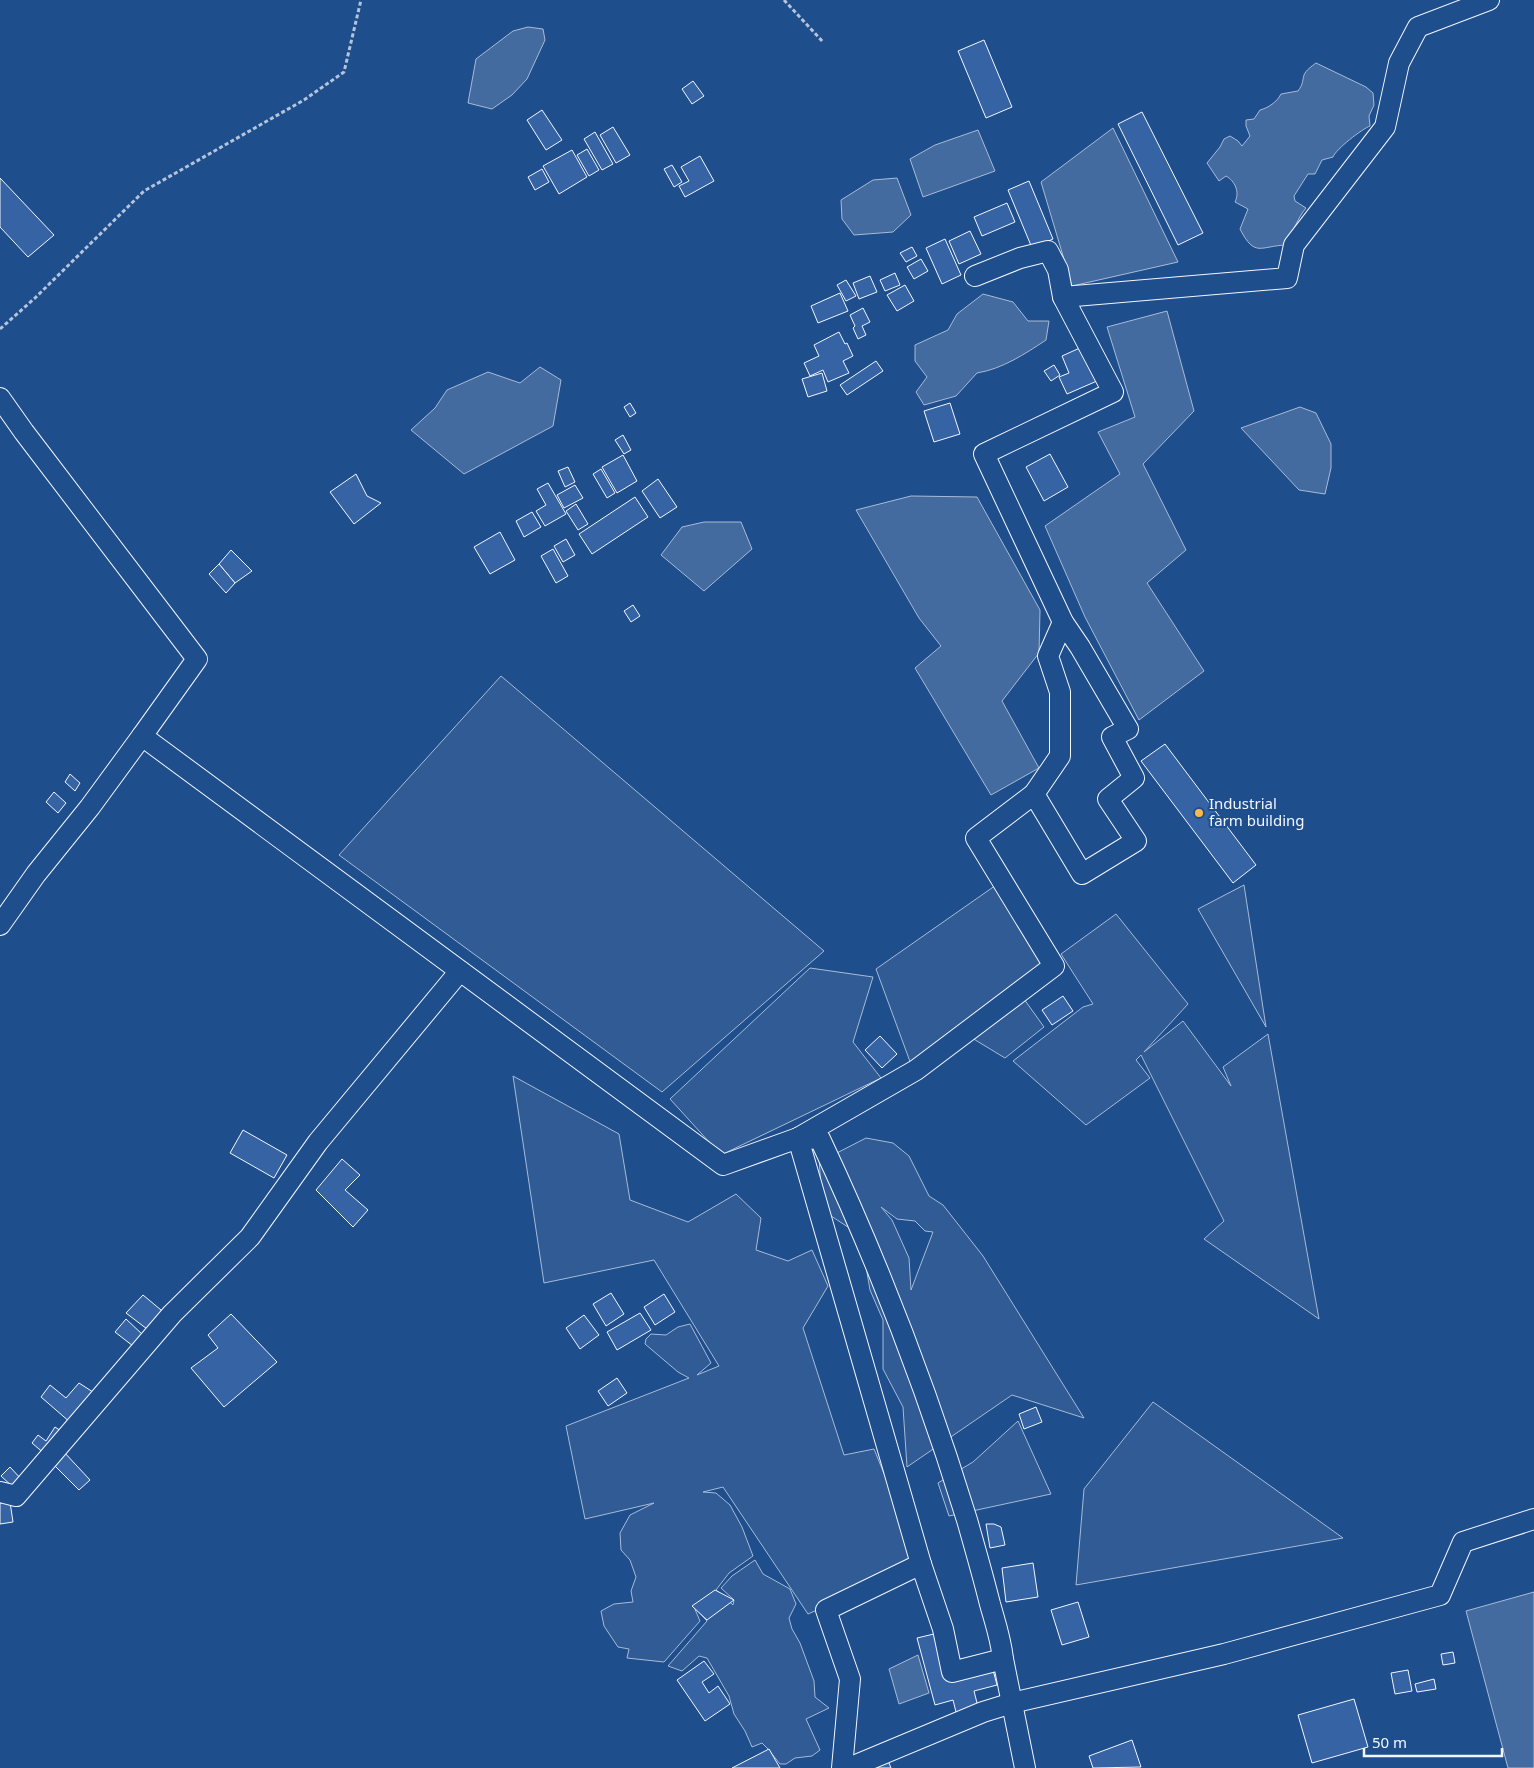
<svg xmlns="http://www.w3.org/2000/svg" width="1534" height="1768" viewBox="0 0 1534 1768" font-family="'Noto Sans',sans-serif">
	<rect width="100%" height="100%" fill="#1f4e8c"/>
	<!-- built -->
	<g fill="#305b95" stroke="#a8bbd7" fill-rule="evenodd">
		<path d="M 501,676 L 824,951 L 662,1092 L 339,855 Z"/>
		<path d="M 999,883 L 1049,962 L 912,1067 L 876,969 Z"/>
		<path d="M 1244,885 L 1266,1027 L 1198,909 Z"/>
		<path d="M 1116,914 L 1188,1004 L 1144,1052 L 1183,1021 L 1231,1086 L 1223,1067 L 1268,1034 L 1319,1319 L 1204,1239 L 1224,1221 L 1141,1055 L 1136,1060 L 1150,1078 L 1086,1125 L 1013,1061 L 1083,1007 L 1093,1004 L 1061,954 Z"/>
		<path d="M 810,968 L 873,977 L 853,1042 L 881,1078 L 721,1155 L 670,1099 Z"/>
		<path d="M 1024,999 L 1044,1027 L 1005,1058 L 972,1038 Z"/>
		<path d="M 513,1076 L 619,1134 L 630,1200 L 688,1222 L 736,1194 L 761,1218 L 756,1250 L 788,1261 L 812,1250 L 828,1286 L 803,1328 L 844,1455 L 874,1449 L 921,1564 L 808,1614 L 723,1487 L 703,1492 L 716,1493 L 730,1505 L 742,1527 L 753,1556 L 729,1573 L 716,1590 L 733,1605 L 734,1600 L 721,1588 L 732,1576 L 755,1560 L 763,1574 L 790,1589 L 796,1604 L 789,1618 L 792,1629 L 800,1643 L 814,1681 L 815,1697 L 829,1708 L 806,1719 L 820,1750 L 812,1756 L 795,1758 L 786,1764 L 780,1764 L 768,1749 L 762,1743 L 752,1747 L 745,1731 L 734,1714 L 729,1696 L 707,1658 L 699,1656 L 682,1671 L 668,1666 L 707,1621 L 694,1607 L 700,1621 L 664,1662 L 627,1658 L 629,1649 L 618,1647 L 604,1626 L 601,1611 L 614,1604 L 633,1602 L 631,1591 L 636,1577 L 630,1560 L 621,1550 L 620,1533 L 630,1515 L 654,1503 L 585,1519 L 566,1426 L 689,1378 L 678,1372 L 645,1344 L 646,1339 L 651,1334 L 666,1335 L 678,1327 L 690,1324 L 711,1363 L 697,1375 L 719,1366 L 654,1260 L 544,1283 Z"/>
		<path d="M 866,1138 L 893,1143 L 909,1156 L 929,1196 L 943,1205 L 983,1256 L 1084,1418 L 1012,1395 L 907,1467 L 903,1407 L 883,1369 L 883,1320 L 870,1290 L 863,1249 L 854,1231 L 828,1214 L 821,1188 L 819,1158 L 831,1156 ZM 881,1207 L 897,1219 L 915,1221 L 925,1231 L 933,1232 L 911,1290 L 909,1258 L 892,1220 Z"/>
		<path d="M 1153,1402 L 1343,1538 L 1076,1585 L 1084,1489 Z"/>
		<path d="M 1018,1421 L 1051,1494 L 949,1516 L 938,1483 L 973,1462 Z"/>
	</g>
	<!-- water -->
	<g fill="#446ba0" stroke="#a8bbd7">
		<path d="M 528,27 L 543,29 L 545,40 L 527,79 L 512,95 L 492,109 L 468,103 L 476,59 L 513,31 Z"/>
		<path d="M 1316,63 L 1366,87 L 1373,93 L 1374,105 L 1369,116 L 1370,126 C 1362,129 1336,149 1333,157 L 1322,160 L 1315,174 L 1308,174 L 1294,196 L 1295,201 L 1306,208 C 1298,217 1292,234 1286,245 C 1260,246 1255,258 1240,229 L 1248,209 L 1235,202 C 1240,192 1235,181 1226,176 L 1219,181 L 1207,163 L 1220,147 L 1224,139 L 1230,136 L 1238,141 L 1242,146 L 1250,136 L 1246,126 L 1246,120 L 1254,119 L 1260,110 C 1268,108 1277,102 1281,94 L 1298,91 C 1303,84 1302,83 1304,75 C 1306,70 1312,66 1316,63 Z"/>
		<path d="M 1113,128 L 1178,262 L 1072,286 L 1041,182 Z"/>
		<path d="M 978,130 L 995,171 L 923,197 L 910,159 L 935,145 Z"/>
		<path d="M 897,178 L 911,215 L 893,232 L 854,235 L 842,219 L 841,200 L 873,180 Z"/>
		<path d="M 983,294 L 1013,302 L 1028,321 L 1049,321 L 1046,340 C 1025,354 1002,369 977,373 L 956,396 L 924,405 L 916,392 L 927,377 L 915,361 L 915,345 L 948,330 L 957,314 Z"/>
		<path d="M 1167,311 L 1194,411 L 1143,464 L 1186,550 L 1147,583 L 1204,671 L 1139,720 L 1085,617 L 1045,526 L 1120,474 L 1098,432 L 1135,417 L 1107,327 Z"/>
		<path d="M 540,367 L 561,380 L 553,426 L 464,474 L 411,430 L 435,408 L 447,390 L 488,372 L 520,383 Z"/>
		<path d="M 1300,407 L 1316,413 L 1331,444 L 1331,468 L 1325,494 L 1299,490 L 1241,428 Z"/>
		<path d="M 911,496 L 977,497 L 1040,610 L 1039,653 L 1002,701 L 1039,768 L 991,795 L 915,668 L 941,646 L 919,618 L 856,510 Z"/>
		<path d="M 704,522 L 741,522 L 752,549 L 704,591 L 661,555 L 682,527 Z"/>
		<path d="M 1534,1592 L 1534,1768 L 1508,1768 L 1466,1611 Z"/>
		<path d="M 918,1655 L 929,1693 L 899,1704 L 889,1669 Z"/>
	</g>
	<!-- building -->
	<g fill="#3563a3" stroke="#f2f6ff">
		<path d="M 984,40 L 1012,107 L 986,118 L 958,51 Z"/>
		<path d="M 693,81 L 704,96 L 692,104 L 682,89 Z"/>
		<path d="M 542,110 L 562,140 L 546,150 L 527,120 Z"/>
		<path d="M 1142,112 L 1203,233 L 1178,245 L 1118,124 Z"/>
		<path d="M 613,127 L 630,155 L 616,163 L 600,135 Z"/>
		<path d="M 595,132 L 613,164 L 602,170 L 584,139 Z"/>
		<path d="M 587,149 L 599,170 L 589,176 L 577,155 Z"/>
		<path d="M 572,150 L 587,177 L 559,194 L 543,166 Z"/>
		<path d="M 700,156 L 714,181 L 685,197 L 679,186 L 689,181 L 681,167 Z"/>
		<path d="M 672,165 L 682,182 L 674,187 L 664,169 Z"/>
		<path d="M 542,169 L 549,182 L 535,190 L 528,177 Z"/>
		<path d="M 0,178 L 54,235 L 28,257 L 0,227 Z"/>
		<path d="M 1029,181 L 1053,239 L 1032,248 L 1008,190 Z"/>
		<path d="M 1007,203 L 1015,222 L 982,236 L 974,217 Z"/>
		<path d="M 970,231 L 981,254 L 959,264 L 949,241 Z"/>
		<path d="M 945,239 L 961,275 L 942,284 L 926,248 Z"/>
		<path d="M 912,247 L 917,256 L 906,262 L 900,253 Z"/>
		<path d="M 921,259 L 928,271 L 914,279 L 907,267 Z"/>
		<path d="M 895,273 L 900,285 L 885,291 L 880,280 Z"/>
		<path d="M 870,276 L 877,292 L 859,299 L 853,283 Z"/>
		<path d="M 846,280 L 856,296 L 846,301 L 837,285 Z"/>
		<path d="M 905,285 L 914,301 L 897,311 L 887,295 Z"/>
		<path d="M 840,293 L 848,311 L 818,323 L 811,306 Z"/>
		<path d="M 863,308 L 870,322 L 862,326 L 866,335 L 858,339 L 853,328 L 855,326 L 850,315 Z"/>
		<path d="M 839,332 L 845,344 L 847,343 L 853,356 L 843,361 L 849,373 L 828,382 L 823,370 L 810,376 L 804,363 L 819,356 L 814,345 Z"/>
		<path d="M 1082,347 L 1097,381 L 1067,394 L 1059,377 L 1069,373 L 1062,356 Z"/>
		<path d="M 876,361 L 883,371 L 847,395 L 840,385 Z"/>
		<path d="M 1054,365 L 1060,375 L 1051,381 L 1044,371 Z"/>
		<path d="M 822,373 L 827,391 L 808,397 L 802,379 Z"/>
		<path d="M 630,403 L 636,413 L 630,417 L 624,407 Z"/>
		<path d="M 950,403 L 960,434 L 934,442 L 924,411 Z"/>
		<path d="M 623,435 L 631,450 L 624,454 L 615,440 Z"/>
		<path d="M 1050,454 L 1068,487 L 1044,501 L 1026,467 Z"/>
		<path d="M 623,455 L 637,481 L 617,493 L 602,467 Z"/>
		<path d="M 568,467 L 575,482 L 565,487 L 558,471 Z"/>
		<path d="M 601,469 L 615,493 L 607,498 L 593,474 Z"/>
		<path d="M 356,474 L 367,496 L 381,503 L 354,524 L 330,492 Z"/>
		<path d="M 658,479 L 677,507 L 660,518 L 642,491 Z"/>
		<path d="M 548,483 L 566,514 L 545,526 L 536,511 L 546,505 L 537,489 Z"/>
		<path d="M 575,485 L 583,498 L 564,508 L 557,495 Z"/>
		<path d="M 635,497 L 648,517 L 592,554 L 579,534 Z"/>
		<path d="M 576,504 L 588,524 L 578,530 L 566,511 Z"/>
		<path d="M 532,512 L 541,527 L 524,537 L 516,521 Z"/>
		<path d="M 500,532 L 515,560 L 490,574 L 474,547 Z"/>
		<path d="M 566,539 L 575,555 L 563,562 L 554,546 Z"/>
		<path d="M 553,549 L 568,576 L 556,583 L 541,556 Z"/>
		<path d="M 231,550 L 252,571 L 235,583 L 219,564 Z"/>
		<path d="M 219,564 L 235,583 L 226,593 L 209,574 Z"/>
		<path d="M 633,605 L 640,616 L 631,622 L 624,611 Z"/>
		<path d="M 1165,744 L 1256,865 L 1233,883 L 1141,761 Z"/>
		<path d="M 70,774 L 80,783 L 75,791 L 65,782 Z"/>
		<path d="M 54,792 L 66,803 L 58,813 L 46,802 Z"/>
		<path d="M 1063,996 L 1073,1011 L 1052,1025 L 1042,1010 Z"/>
		<path d="M 880,1036 L 897,1054 L 882,1068 L 865,1050 Z"/>
		<path d="M 243,1130 L 287,1155 L 274,1178 L 230,1153 Z"/>
		<path d="M 342,1159 L 360,1175 L 345,1190 L 368,1210 L 353,1227 L 316,1190 Z"/>
		<path d="M 611,1293 L 624,1314 L 606,1326 L 593,1304 Z"/>
		<path d="M 664,1294 L 675,1312 L 655,1325 L 644,1307 Z"/>
		<path d="M 143,1295 L 167,1315 L 151,1332 L 126,1313 Z"/>
		<path d="M 640,1313 L 651,1330 L 617,1350 L 607,1332 Z"/>
		<path d="M 231,1314 L 277,1362 L 224,1407 L 191,1368 L 218,1348 L 208,1335 Z"/>
		<path d="M 584,1315 L 599,1335 L 580,1349 L 566,1328 Z"/>
		<path d="M 126,1319 L 143,1335 L 133,1346 L 115,1332 Z"/>
		<path d="M 617,1378 L 627,1393 L 608,1406 L 598,1391 Z"/>
		<path d="M 79,1383 L 96,1394 L 71,1423 L 41,1397 L 50,1385 L 66,1398 Z"/>
		<path d="M 1036,1407 L 1042,1422 L 1024,1429 L 1019,1414 Z"/>
		<path d="M 55,1427 L 64,1433 L 46,1455 L 32,1443 L 38,1435 L 46,1441 Z"/>
		<path d="M 63,1451 L 90,1480 L 79,1490 L 51,1462 Z"/>
		<path d="M 10,1467 L 22,1480 L 14,1488 L 1,1476 Z"/>
		<path d="M 10,1502 L 13,1522 L 0,1524 L 0,1503 Z"/>
		<path d="M 986,1524 L 994,1524 L 1001,1527 L 1005,1545 L 990,1548 Z"/>
		<path d="M 1033,1563 L 1038,1597 L 1006,1602 L 1002,1568 Z"/>
		<path d="M 715,1590 L 734,1600 L 707,1620 L 692,1606 Z"/>
		<path d="M 1078,1602 L 1089,1637 L 1062,1645 L 1051,1610 Z"/>
		<path d="M 938,1633 L 950,1677 L 992,1666 L 997,1685 L 974,1691 L 979,1711 L 957,1716 L 953,1700 L 935,1705 L 917,1638 Z"/>
		<path d="M 1453,1652 L 1455,1663 L 1443,1665 L 1441,1654 Z"/>
		<path d="M 704,1661 L 714,1674 L 702,1682 L 709,1693 L 718,1686 L 730,1704 L 705,1721 L 677,1680 Z"/>
		<path d="M 1408,1670 L 1412,1691 L 1395,1694 L 1391,1673 Z"/>
		<path d="M 1434,1679 L 1436,1689 L 1417,1692 L 1415,1684 Z"/>
		<path d="M 1354,1699 L 1368,1747 L 1312,1763 L 1298,1715 Z"/>
		<path d="M 1132,1740 L 1141,1767 L 1093,1768 L 1089,1756 Z"/>
		<path d="M 769,1749 L 780,1768 L 732,1768 Z"/>
		<path d="M 887,1758 L 891,1768 L 861,1768 Z"/>
	</g>
	<g fill="none" stroke-linecap="round" stroke-linejoin="round">
		<!-- minor casing -->
		<g stroke="#f2f6ff" stroke-width="22">
			<g id="minor">
				<path d="M 975,276 L 1020,258 L 1048,251 L 1058,270 L 1063,297"/>
				<path d="M 0,398 L 24,432 L 197,659 L 142,736 L 723,1165 L 798,1138 L 921,1564 L 943,1629 L 952,1672 L 1003,1659 L 1025,1768"/>
				<path d="M 1034,794 L 1060,756 L 1060,692 L 1048,656 L 1063,622"/>
				<path d="M 0,925 L 36,874 L 90,807 L 142,736"/>
				<path d="M 798,1138 L 916,1070 L 1054,966 L 976,838 L 1034,794 L 1082,874 L 1136,841 L 1108,799 L 1134,778 L 1112,737 L 1128,729 L 1080,647 L 1063,622 L 984,454 L 1113,392 L 1063,297 L 1287,278 L 1294,245 L 1385,127 L 1399,63 L 1418,27 L 1489,0"/>
				<path d="M 798,1138 L 820,1139 C 878,1262 927,1390 967,1520 C 975,1548 983,1576 990,1604 C 995,1622 1001,1639 1003,1659"/>
				<path d="M 0,1492 L 16,1496 L 172,1314 L 250,1237 L 318,1142 L 460,971"/>
				<path d="M 842,1768 L 850,1679 L 826,1610 L 921,1564"/>
				<path d="M 849,1768 L 983,1712 L 1012,1703 L 1224,1654 L 1440,1595 L 1463,1542 L 1534,1519"/>
			</g>
		</g>
		<!-- path -->
		<g stroke="#b3c4dc" stroke-width="3" stroke-dasharray="4 2.5" stroke-linecap="butt">
			<path d="M 784,0 L 823,42"/>
			<path d="M 0,329 L 35,298 L 144,191 L 304,100 L 344,72 L 361,0"/>
		</g>
		<!-- minor -->
		<use href="#minor" stroke="#1f4e8c" stroke-width="20"/>
	</g>
	<!-- markers -->
	<circle fill="#ffb74d" stroke="#1f4e8c" stroke-width="2" cx="1199" cy="813" r="5"/>
	<g text-anchor="middle" stroke-width="4" stroke-linejoin="round" paint-order="stroke">
		<!-- poi labels -->
		<g font-size="15" fill="#f2f6ff" stroke="#1f4e8c" text-anchor="start">
			<text x="1209" y="809">Industrial<tspan x="1209" dy="17">farm building</tspan></text>
		</g>
	</g>
	<!-- scale -->
	<path d="M1364 1748v8h138v-8" fill="none" stroke="#f2f6ff" stroke-width="2.5"/>
	<text x="1372" y="1748" font-size="15" fill="#f2f6ff" stroke="#1f4e8c" stroke-width="4" paint-order="stroke">50 m</text>
</svg>
